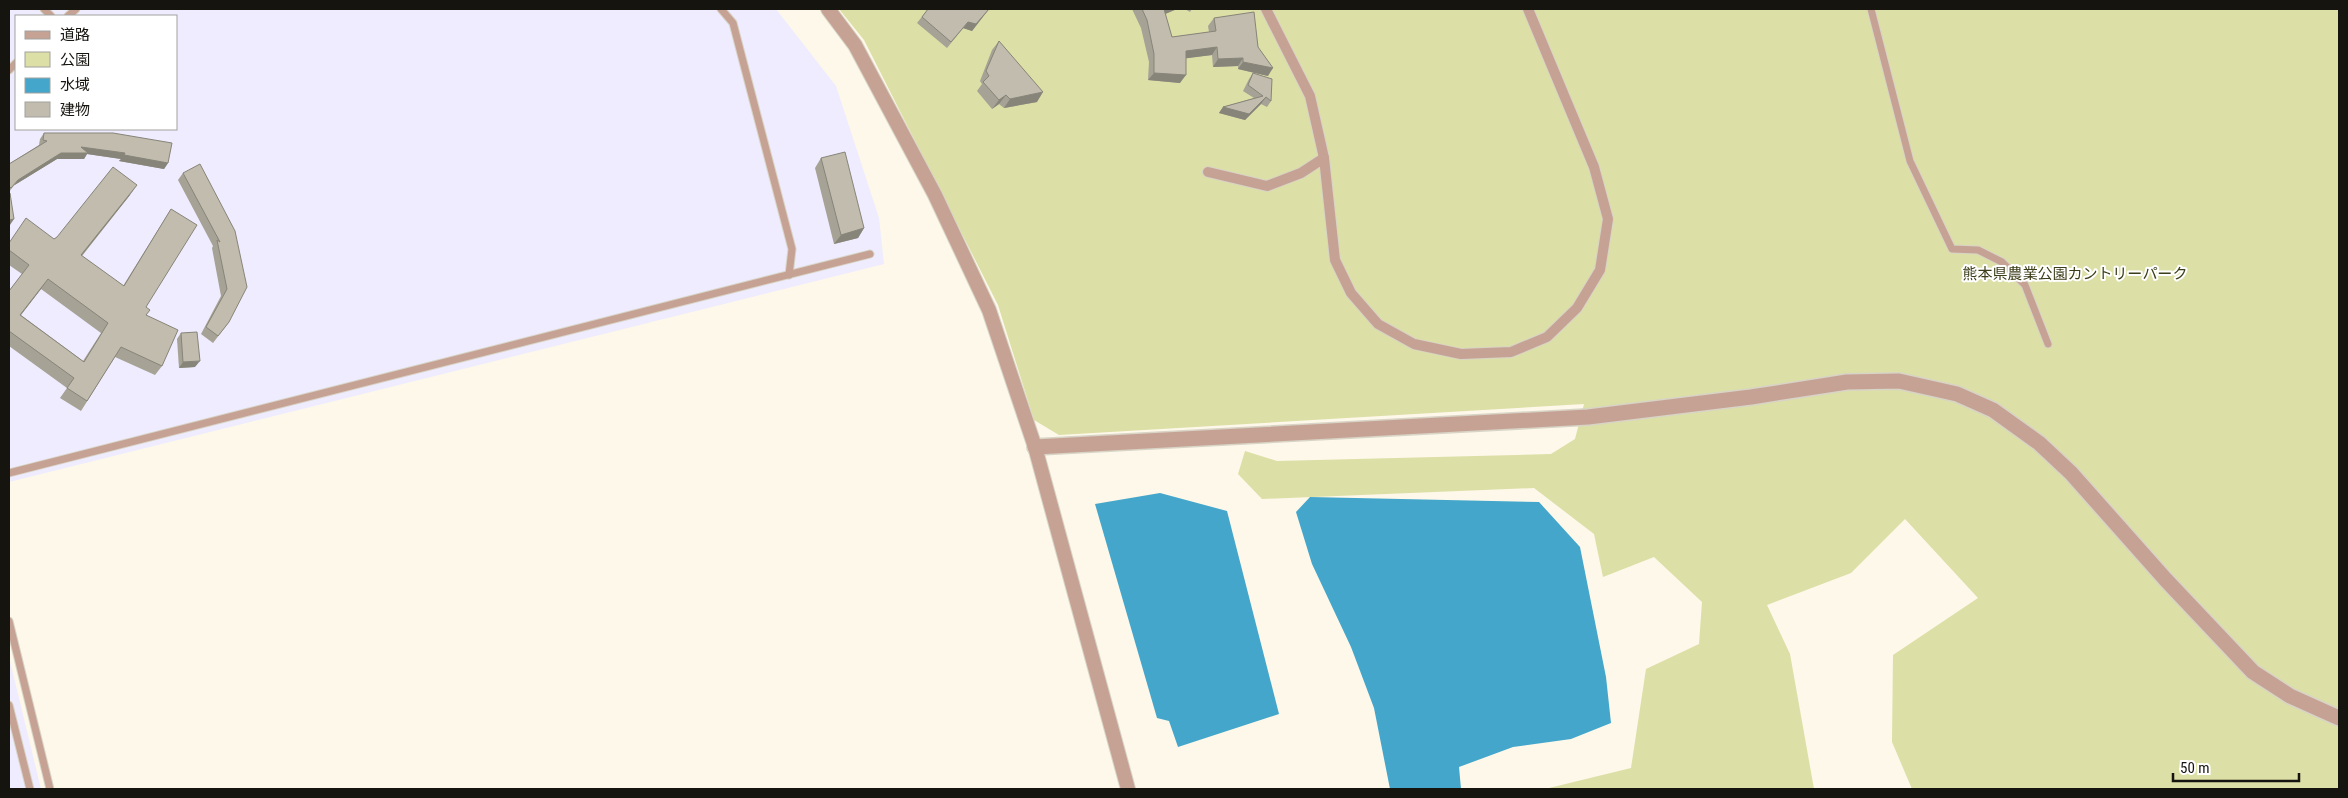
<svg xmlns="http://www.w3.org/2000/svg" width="2348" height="798" viewBox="0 0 2348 798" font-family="'Roboto Condensed','Noto Sans JP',sans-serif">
	<rect width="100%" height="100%" fill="#fdf8e9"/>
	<!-- education -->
	<g fill="#eeecfe" fill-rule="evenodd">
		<path d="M 9,9 L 776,9 L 836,86 L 879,218 L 884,264 L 9,482 ZM 16,16 L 176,16 L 176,129 L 16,129 Z"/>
		<path d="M 9,657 L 41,789 L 9,789 Z"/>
	</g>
	<!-- green -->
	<path fill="#dcdfa6" d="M 839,9 L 2339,9 L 2339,789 L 1912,789 L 1892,742 L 1893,655 L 1978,598 L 1905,519 L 1851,573 L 1767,605 L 1790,654 L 1814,789 L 1545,789 L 1631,768 L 1646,669 L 1699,644 L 1702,602 L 1654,557 L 1603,577 L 1594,534 L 1534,488 L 1262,499 L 1238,474 L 1245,451 L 1277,461 L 1551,454 L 1575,439 L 1584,404 L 1059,435 L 1034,420 L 998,305 L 864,40 Z"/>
	<!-- water -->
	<g fill="#44a6cb">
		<path d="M 1160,493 L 1227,511 L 1279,714 L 1178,747 L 1169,721 L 1157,718 L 1095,504 Z"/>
		<path d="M 1310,497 L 1539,502 L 1580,547 L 1606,677 L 1611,723 L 1571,739 L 1513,747 L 1459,767 L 1461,789 L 1390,789 L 1374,708 L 1351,647 L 1312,564 L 1296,512 Z"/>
	</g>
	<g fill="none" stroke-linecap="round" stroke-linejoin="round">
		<!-- service casing -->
		<g stroke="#d8d4c6" stroke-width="9">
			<g id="service">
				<path d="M 44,9 L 51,16"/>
				<path d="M 721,9 L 733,23 L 792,249 L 789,275"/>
				<path d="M 1871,9 L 1910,161 L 1952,249 L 1978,250 L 2002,262 L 2025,285 L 2048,344"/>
				<path d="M 68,16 L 76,9"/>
				<path d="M 9,70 L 16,63"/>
				<path d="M 9,473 L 870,254"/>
				<path d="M 9,621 L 50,789"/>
				<path d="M 9,705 L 30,789"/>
			</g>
		</g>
		<!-- pedestrian casing -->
		<g stroke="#d8d4c6" stroke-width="12">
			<g id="pedestrian">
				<path d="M 1266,9 L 1310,96 L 1324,158 L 1335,260 L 1351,293 L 1378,324 L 1414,344 L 1461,354 L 1511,352 L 1547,337 L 1577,308 L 1600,270 L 1608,219 L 1594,167 L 1528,9"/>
				<path d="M 1208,172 L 1267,186 L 1301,173 L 1324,158"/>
			</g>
		</g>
		<!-- minor casing -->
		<g stroke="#d8d4c6" stroke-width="16">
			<path id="minor" d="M 828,9 L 855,45 L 935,195 L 989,310 L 1035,447 L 1128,789"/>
		</g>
		<!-- tertiary casing -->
		<g stroke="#d8d4c6" stroke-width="18">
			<path id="tertiary" d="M 1035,447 L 1588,417 L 1751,397 L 1847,382 L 1899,381 L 1957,394 L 1993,410 L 2039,443 L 2071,473 L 2166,580 L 2253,672 L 2290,696 L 2339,718"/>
		</g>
		<!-- service -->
		<use href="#service" stroke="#c6a294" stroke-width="7"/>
		<!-- pedestrian -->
		<use href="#pedestrian" stroke="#c6a294" stroke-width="10"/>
		<!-- minor -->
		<use href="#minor" stroke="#c6a294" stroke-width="14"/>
		<!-- tertiary -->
		<use href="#tertiary" stroke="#c6a294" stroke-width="15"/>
	</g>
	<!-- wall -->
	<g fill="#a6a295" fill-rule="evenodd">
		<path d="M 928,9 L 989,9 L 972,31 L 963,28 L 947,48 L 917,23 Z"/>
		<path d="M 1132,9 L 1177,9 L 1165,14 L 1172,37 L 1209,32 L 1208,26 L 1214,18 L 1258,47 L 1268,76 L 1238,69 L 1238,66 L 1213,67 L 1212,55 L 1186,58 L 1180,83 L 1148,80 L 1149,62 L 1141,28 Z"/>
		<path d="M 1185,9 L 1192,9 L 1190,12 Z"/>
		<path d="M 999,41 L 1037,102 L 1004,108 L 999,104 L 992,109 L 977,91 L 982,84 L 980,81 L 992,50 Z"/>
		<path d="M 1253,73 L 1271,101 L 1267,107 L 1261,104 L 1245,120 L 1219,113 L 1223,107 L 1254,98 L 1243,91 L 1249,79 Z"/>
		<path d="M 44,133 L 168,163 L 164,169 L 119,161 L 121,159 L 87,154 L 84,159 L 57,159 L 13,186 L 9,192 L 9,164 L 39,145 L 40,139 Z"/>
		<path d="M 821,158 L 864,228 L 858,238 L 834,244 L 815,168 Z"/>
		<path d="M 183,173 L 235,231 L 229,322 L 213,343 L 201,334 L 221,296 L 212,248 L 213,246 L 178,180 Z"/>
		<path d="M 130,195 L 82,256 L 123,286 L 171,209 L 146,307 L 147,315 L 162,366 L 155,375 L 115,357 L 81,411 L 60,398 L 67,388 L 9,346 L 9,291 L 22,274 L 9,265 L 9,243 L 54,239 ZM 41,289 L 101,333 L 83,361 L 21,315 Z"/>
		<path d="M 181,333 L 195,367 L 179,368 L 177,339 Z"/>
	</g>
	<!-- shaded-wall -->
	<g fill="#878479">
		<path d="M 989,9 L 972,31 L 963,28 L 947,48 L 968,22 Z"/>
		<path d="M 1164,9 L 1177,9 L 1158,17 Z"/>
		<path d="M 1217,47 L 1212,55 L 1181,59 L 1186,51 Z"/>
		<path d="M 1243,58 L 1238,66 L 1213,67 L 1218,59 Z"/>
		<path d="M 1243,62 L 1273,68 L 1268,76 L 1238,69 Z"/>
		<path d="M 1154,73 L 1186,75 L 1180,83 L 1148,80 Z"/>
		<path d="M 1043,92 L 1037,102 L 1004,108 L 1010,99 Z"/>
		<path d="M 1006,95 L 999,104 L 992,109 L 999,100 Z"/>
		<path d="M 1266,97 L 1261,104 L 1245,120 L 1219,113 L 1223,107 Z"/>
		<path d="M 81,147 L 125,153 L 168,163 L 164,169 L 119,161 L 121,159 L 87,154 L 84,159 L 57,159 L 13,186 L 9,192 L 18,180 L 61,153 Z"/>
		<path d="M 137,185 L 130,195 L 74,265 L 81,255 Z"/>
		<path d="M 14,219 L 10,225 L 9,225 L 9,220 Z"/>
		<path d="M 864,228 L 858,238 L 834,244 L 841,235 Z"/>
		<path d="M 48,279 L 41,289 L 13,325 L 20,315 Z"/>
		<path d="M 200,361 L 195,367 L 179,368 L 183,362 Z"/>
	</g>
	<!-- building -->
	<g fill="#c1bcad" stroke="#878479" fill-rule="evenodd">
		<path d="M 928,9 L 989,9 L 976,24 L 968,22 L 951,42 L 922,17 Z"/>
		<path d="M 1142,9 L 1164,9 L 1172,37 L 1216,31 L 1214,18 L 1254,12 L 1258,47 L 1273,68 L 1243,62 L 1243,58 L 1218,59 L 1217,47 L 1186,51 L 1186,75 L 1154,73 L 1154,54 L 1147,20 Z"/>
		<path d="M 999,41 L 1043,92 L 1010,99 L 1006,95 L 999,100 L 983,82 L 989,76 L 986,71 Z"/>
		<path d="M 1253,73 L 1272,79 L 1271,101 L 1266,97 L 1249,114 L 1223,107 L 1263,96 L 1248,85 Z"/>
		<path d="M 44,133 L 113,133 L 172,143 L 168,163 L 124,155 L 125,153 L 81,147 L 88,153 L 61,153 L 18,180 L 11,188 L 9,186 L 9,164 L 47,141 L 43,140 Z"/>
		<path d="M 845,152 L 864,228 L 841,235 L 821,158 Z"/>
		<path d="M 200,164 L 235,231 L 247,287 L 229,322 L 218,336 L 206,327 L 227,289 L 217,240 L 220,242 L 183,173 Z"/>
		<path d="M 113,167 L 137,185 L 81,255 L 124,286 L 171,209 L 197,225 L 146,307 L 150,310 L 146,315 L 178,330 L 162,366 L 121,347 L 87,401 L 67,388 L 74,378 L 9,331 L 9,291 L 29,265 L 9,250 L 9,243 L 26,218 L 54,239 L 57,237 ZM 48,279 L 108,323 L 84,362 L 20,315 Z"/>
		<path d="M 9,193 L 10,193 L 14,219 L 9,220 Z"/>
		<path d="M 197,332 L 200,361 L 183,362 L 181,333 Z"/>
	</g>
	<g text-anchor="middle" stroke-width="4" stroke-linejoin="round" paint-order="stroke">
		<!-- park labels -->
		<g font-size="15" fill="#3d3d1a" stroke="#fff">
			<text x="2075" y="279">熊本県農業公園カントリーパーク</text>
		</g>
	</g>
	<!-- border -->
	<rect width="2348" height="798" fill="none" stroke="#16140f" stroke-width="20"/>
	<!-- legend -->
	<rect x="15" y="15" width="162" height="115" fill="#ffffff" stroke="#a2a19f"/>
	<rect x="25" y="31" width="25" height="8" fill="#c6a294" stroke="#a2a19f"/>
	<text x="60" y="40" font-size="15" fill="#16140f">道路</text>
	<rect x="25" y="52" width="25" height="15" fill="#dcdfa6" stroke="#a2a19f"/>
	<text x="60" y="65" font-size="15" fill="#16140f">公園</text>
	<rect x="25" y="78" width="25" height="15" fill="#44a6cb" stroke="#a2a19f"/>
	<text x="60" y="90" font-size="15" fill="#16140f">水域</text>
	<rect x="25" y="102" width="25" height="15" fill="#c1bcad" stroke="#a2a19f"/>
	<text x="60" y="115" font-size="15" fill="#16140f">建物</text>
	<!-- scale -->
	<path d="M2173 773v8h126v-8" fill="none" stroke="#16140f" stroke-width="2.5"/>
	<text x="2180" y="773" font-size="15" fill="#16140f" stroke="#ffffff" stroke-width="4" paint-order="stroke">50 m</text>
</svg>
